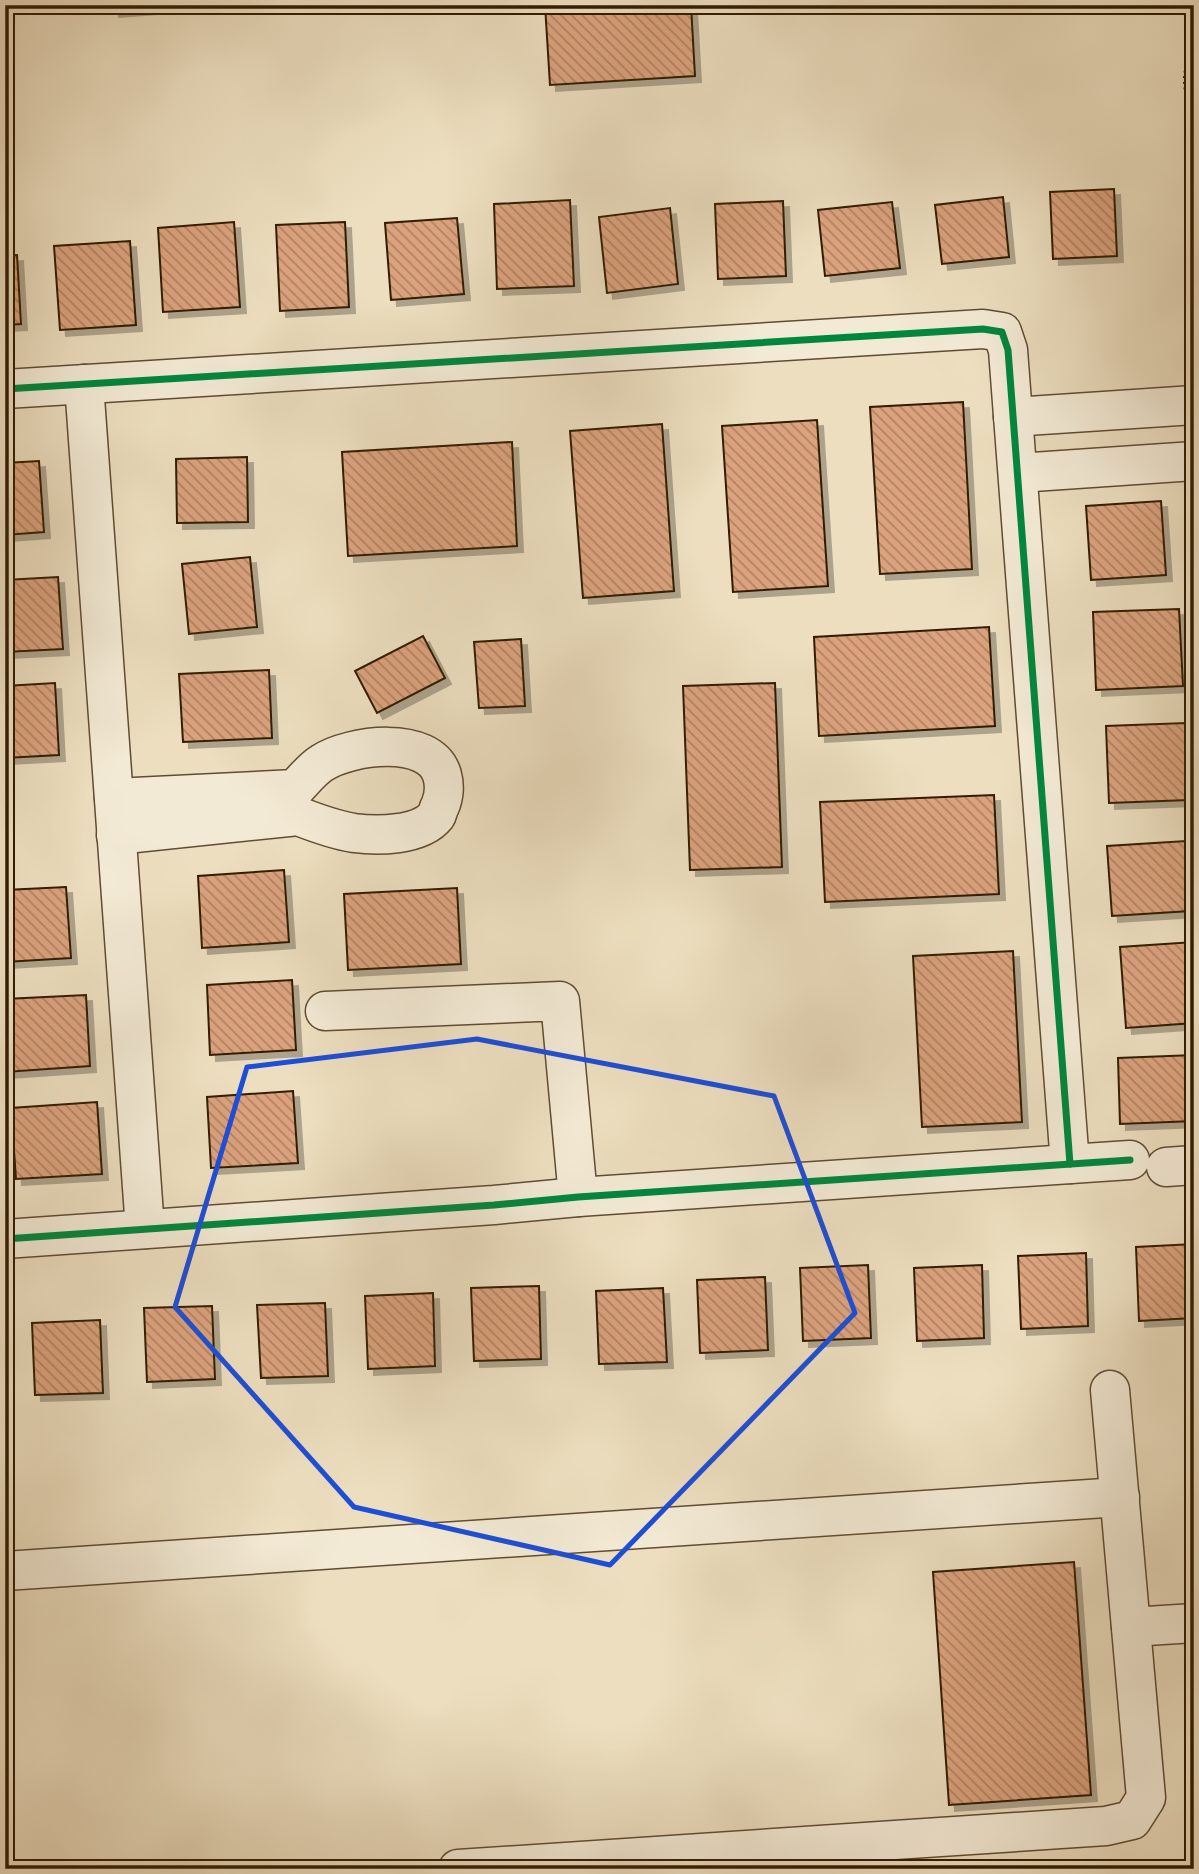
<svg xmlns="http://www.w3.org/2000/svg" width="1199" height="1874" viewBox="0 0 1199 1874" font-family="'Gentium Book Plus',serif">
	<defs>
		<pattern id="building-back-hatch" width="6" height="6" patternUnits="userSpaceOnUse" patternTransform="scale(1.75)"><rect width="6" height="6" fill="#dba27d"/><path d="M-1 5l2 2M0 0l6 6M5-1l2 2" fill="none" stroke="#b28364"/></pattern>
		<filter id="shadow"><feDropShadow dx="6" dy="6" stdDeviation="0" flood-color="#0004"/></filter>
	</defs>
	<rect width="100%" height="100%" fill="#ecdebf"/>
	<filter id="stains"><feTurbulence type="fractalNoise" baseFrequency=".00286" numOctaves="4"/><feColorMatrix values="0 0 0 0 .2 0 0 0 0 .09 0 0 0 0 .02 0 0 0 .5 -.17"/></filter>
	<radialGradient id="worn" r=".72"><stop offset=".6" stop-color="#630" stop-opacity="0"/><stop offset="1" stop-color="#630" stop-opacity=".3"/></radialGradient>
	<!-- building -->
	<g fill="url(#building-back-hatch)" stroke="#311c03" stroke-width="2" filter="url(#shadow)">
		<path d="M 112,5 L 192,5 L 113,11 Z"/>
		<path d="M 545,5 L 691,5 L 695,76 L 550,85 Z"/>
		<path d="M 1114,189 L 1117,256 L 1053,259 L 1050,192 Z"/>
		<path d="M 1003,197 L 1009,257 L 942,264 L 935,205 Z"/>
		<path d="M 570,200 L 574,286 L 497,289 L 494,204 Z"/>
		<path d="M 783,201 L 786,276 L 718,279 L 715,204 Z"/>
		<path d="M 892,202 L 900,268 L 825,276 L 818,210 Z"/>
		<path d="M 670,208 L 678,284 L 607,293 L 599,217 Z"/>
		<path d="M 457,218 L 464,294 L 391,300 L 385,223 Z"/>
		<path d="M 234,222 L 240,307 L 163,312 L 158,228 Z"/>
		<path d="M 345,222 L 349,307 L 280,311 L 276,225 Z"/>
		<path d="M 130,241 L 136,325 L 60,330 L 54,246 Z"/>
		<path d="M 17,255 L 21,324 L 5,325 L 5,256 Z"/>
		<path d="M 963,402 L 972,569 L 880,574 L 870,407 Z"/>
		<path d="M 817,420 L 828,586 L 733,592 L 722,426 Z"/>
		<path d="M 662,424 L 674,591 L 583,598 L 570,431 Z"/>
		<path d="M 512,442 L 517,546 L 348,556 L 342,452 Z"/>
		<path d="M 247,457 L 248,522 L 177,523 L 176,459 Z"/>
		<path d="M 39,461 L 44,532 L 5,535 L 5,463 Z"/>
		<path d="M 1161,501 L 1166,575 L 1091,580 L 1086,506 Z"/>
		<path d="M 250,557 L 257,627 L 189,634 L 182,564 Z"/>
		<path d="M 58,577 L 63,649 L 5,652 L 5,580 Z"/>
		<path d="M 1179,609 L 1183,686 L 1096,690 L 1093,612 Z"/>
		<path d="M 989,627 L 995,726 L 819,736 L 814,637 Z"/>
		<path d="M 423,636 L 445,678 L 377,713 L 355,671 Z"/>
		<path d="M 521,639 L 525,706 L 479,708 L 474,642 Z"/>
		<path d="M 269,670 L 272,738 L 183,742 L 179,674 Z"/>
		<path d="M 55,683 L 59,755 L 5,758 L 5,686 Z"/>
		<path d="M 775,683 L 782,867 L 690,870 L 683,686 Z"/>
		<path d="M 1186,723 L 1189,800 L 1109,803 L 1106,726 Z"/>
		<path d="M 994,795 L 999,894 L 825,902 L 820,802 Z"/>
		<path d="M 1186,841 L 1190,911 L 1112,916 L 1107,846 Z"/>
		<path d="M 284,870 L 289,942 L 202,948 L 198,876 Z"/>
		<path d="M 66,887 L 71,958 L 5,962 L 5,890 Z"/>
		<path d="M 457,888 L 461,964 L 348,970 L 344,894 Z"/>
		<path d="M 1194,942 L 1194,1023 L 1126,1028 L 1120,947 Z"/>
		<path d="M 1013,951 L 1022,1122 L 922,1127 L 913,956 Z"/>
		<path d="M 292,980 L 296,1050 L 210,1055 L 207,985 Z"/>
		<path d="M 86,995 L 90,1066 L 5,1072 L 5,999 Z"/>
		<path d="M 1194,1055 L 1194,1121 L 1120,1124 L 1118,1058 Z"/>
		<path d="M 293,1091 L 298,1163 L 211,1168 L 207,1097 Z"/>
		<path d="M 97,1102 L 102,1174 L 16,1179 L 11,1108 Z"/>
		<path d="M 1194,1244 L 1194,1318 L 1139,1321 L 1136,1247 Z"/>
		<path d="M 1086,1253 L 1088,1326 L 1021,1329 L 1018,1256 Z"/>
		<path d="M 868,1265 L 871,1338 L 803,1341 L 800,1268 Z"/>
		<path d="M 982,1265 L 984,1338 L 917,1341 L 914,1268 Z"/>
		<path d="M 765,1277 L 768,1350 L 700,1353 L 697,1280 Z"/>
		<path d="M 539,1286 L 541,1359 L 474,1361 L 471,1288 Z"/>
		<path d="M 663,1288 L 667,1362 L 599,1364 L 596,1291 Z"/>
		<path d="M 433,1293 L 435,1366 L 368,1369 L 365,1296 Z"/>
		<path d="M 325,1303 L 328,1376 L 261,1378 L 257,1305 Z"/>
		<path d="M 212,1306 L 215,1379 L 147,1382 L 144,1308 Z"/>
		<path d="M 100,1320 L 103,1393 L 35,1395 L 32,1323 Z"/>
		<path d="M 1074,1562 L 1091,1795 L 949,1805 L 933,1572 Z"/>
	</g>
	<g fill="none" stroke-linecap="round" stroke-linejoin="round">
		<!-- minor casing -->
		<g stroke="#604c32" stroke-width="41">
			<g id="minor">
				<path d="M 84,384 L 145,1229"/>
				<path d="M 5,389 L 983,329 L 1002,332 L 1008,350 L 1070,1164"/>
				<path d="M 1013,417 L 1194,405"/>
				<path d="M 1018,473 L 1194,461"/>
				<path d="M 114,798 L 295,789 C 303,781 312,769 322,763 C 349,745 430,734 442,775 C 445,785 444,797 440,806 C 438,809 438,813 436,816 C 420,836 377,836 354,833 C 335,830 316,823 298,816 L 116,835"/>
				<path d="M 325,1011 L 560,1001 L 578,1197"/>
				<path d="M 1166,1167 L 1194,1165"/>
				<path d="M 5,1239 L 494,1205 L 578,1197 L 1130,1160"/>
				<path d="M 5,1571 L 1120,1497"/>
				<path d="M 1131,1627 L 1194,1623"/>
				<path d="M 458,1869 L 1106,1826 L 1132,1820 L 1146,1798 L 1110,1390"/>
			</g>
		</g>
		<!-- path -->
		<path stroke="#311c03" stroke-width="4.5" stroke-dasharray="2 3.5" stroke-linecap="butt" d="M 1189,5 L 1189,45 L 1185,79 L 1194,183"/>
		<!-- minor -->
		<use href="#minor" stroke="#f3ead5" stroke-width="38"/>
		<!-- cycleway casing -->
		<g stroke="#f3ead5" stroke-width="11">
			<g id="cycleway">
				<path d="M 5,389 L 983,329 L 1002,332 L 1008,350 L 1070,1164"/>
				<path d="M 5,1239 L 494,1205 L 578,1197 L 1130,1160"/>
			</g>
		</g>
		<!-- cycleway -->
		<use href="#cycleway" stroke="#00873e" stroke-width="7"/>
	</g>
	<!-- marked area -->
	<path fill="none" stroke="#1d4ed8" stroke-width="5" stroke-linejoin="round" d="M 477,1039 L 774,1096 L 855,1313 L 610,1565 L 354,1507 L 175,1307 L 247,1067 Z"/>
	<!-- margin -->
	<rect width="1199" height="1874" fill="none" stroke="#ecdebf" stroke-width="28"/>
	<rect x="7" y="7" width="1185" height="1860" fill="none" stroke="#311c03" stroke-width="3.5"/>
	<rect x="14" y="14" width="1171" height="1846" fill="none" stroke="#311c03" stroke-width="2"/>
	<rect width="100%" height="100%" filter="url(#stains)"/>
	<rect width="100%" height="100%" fill="url(#worn)"/>
</svg>
